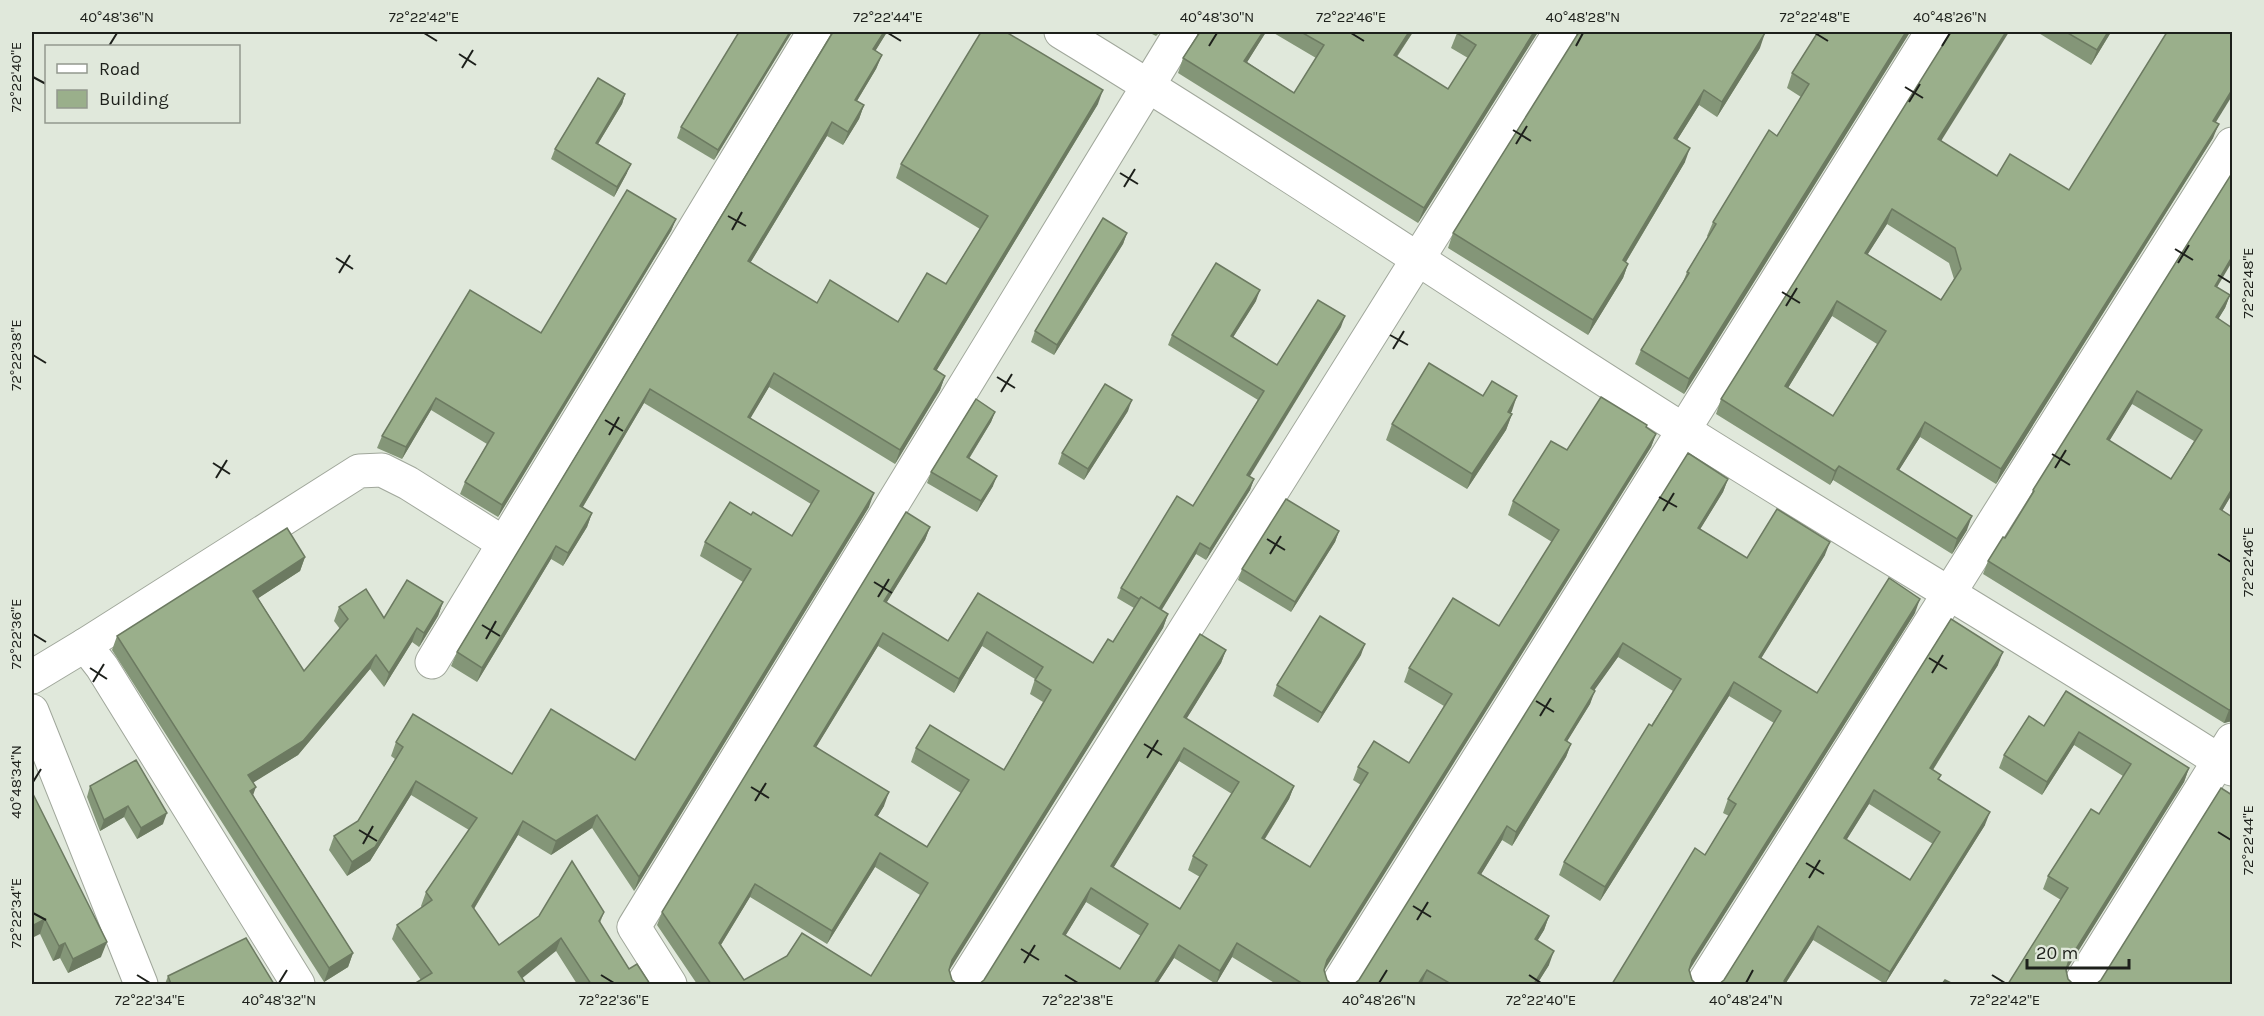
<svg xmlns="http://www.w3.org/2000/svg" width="2264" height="1016" viewBox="0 0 2264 1016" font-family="Karla,sans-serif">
	<rect width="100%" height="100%" fill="#e0e8db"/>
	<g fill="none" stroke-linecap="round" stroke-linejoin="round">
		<!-- minor casing -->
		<g stroke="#a0a79b" stroke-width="35">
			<g id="minor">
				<path d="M 1061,32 C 1271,160 1474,298 1682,429 C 1865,544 2051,653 2232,769"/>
				<path d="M 432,662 L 814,32"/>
				<path d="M 32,677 L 85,645"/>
				<path d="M 32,711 L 141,984"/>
				<path d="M 298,984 L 102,667 L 85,645 L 359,471 L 382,470 L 408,483 L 505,544"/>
				<path d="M 670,984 L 634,927 L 1181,32"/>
				<path d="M 963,984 C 1160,666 1362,350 1560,32"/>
				<path d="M 1338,984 L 1932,32"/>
				<path d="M 1703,984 L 2232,144"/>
				<path d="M 2080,984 L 2232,740"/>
			</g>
		</g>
		<!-- minor -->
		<use href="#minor" stroke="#fff" stroke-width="33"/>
	</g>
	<!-- wall -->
	<g fill="#849678" fill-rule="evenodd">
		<path d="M 792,32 L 714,160 L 677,138 L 681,127 Z"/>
		<path d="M 832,32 L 887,32 L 875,51 L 882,55 L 876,69 L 857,101 L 864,105 L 859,119 L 843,145 L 827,136 L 750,263 L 817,303 L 898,322 L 946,284 L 980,229 L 896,178 L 901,164 L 1098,104 L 936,371 L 945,376 L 940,390 L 895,464 L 769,387 L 750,418 L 869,507 L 634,891 L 592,828 L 551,855 L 518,835 L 474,909 L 499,945 L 604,912 L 600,923 L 629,969 L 650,984 L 577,984 L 556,951 L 421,980 L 392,939 L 397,925 L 422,908 L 421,906 L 426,892 L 469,830 L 411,795 L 370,861 L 347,876 L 329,850 L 334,836 L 358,821 L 395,759 L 391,756 L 396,742 L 512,774 L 635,760 L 743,582 L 700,556 L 705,542 L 751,515 L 792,536 L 811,504 L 644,403 L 583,507 L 592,513 L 587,527 L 563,566 L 551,559 L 477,682 L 451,666 L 457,652 Z"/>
		<path d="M 1148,32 L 1160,32 L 1156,36 Z"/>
		<path d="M 1199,32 L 1266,32 L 1247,62 L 1294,93 L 1316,58 L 1272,32 L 1413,32 L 1397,57 L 1448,89 L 1468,58 L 1451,48 L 1457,33 L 1538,32 L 1418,223 L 1178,73 L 1183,58 Z"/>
		<path d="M 1910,32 L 1684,394 L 1635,364 L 1641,350 L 1683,282 L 1687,272 L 1708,237 L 1707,236 L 1713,222 L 1777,136 L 1801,97 L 1787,88 L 1792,73 Z"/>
		<path d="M 2037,32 L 2111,32 L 2091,65 Z"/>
		<path d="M 1760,48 L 1717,117 L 1699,105 L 1677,140 L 1685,162 L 1626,262 L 1628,264 L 1623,278 L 1588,335 L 1448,248 L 1453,233 Z"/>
		<path d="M 625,94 L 622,104 L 598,144 L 627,173 L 614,197 L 551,159 L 555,149 Z"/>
		<path d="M 2216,122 L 2213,138 L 1996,484 L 1920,437 L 1899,470 L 1967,530 L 1952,554 L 1833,480 L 1830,485 L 1716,414 L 1721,399 L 1941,141 L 1997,176 L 2069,190 ZM 1887,224 L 1949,263 L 1954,279 L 1941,300 L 1867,255 ZM 1832,316 L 1877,344 L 1833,416 L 1788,388 Z"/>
		<path d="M 676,219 L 671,231 L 498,517 L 460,494 L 465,482 L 487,444 L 431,410 L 402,459 L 377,448 L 382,436 L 470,290 L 541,333 Z"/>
		<path d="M 1127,233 L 1123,244 L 1054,355 L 1031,342 L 1035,331 Z"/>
		<path d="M 2217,287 L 2230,295 L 2225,308 L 2218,319 L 2232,494 L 2222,511 L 2232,721 L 2224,723 L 1983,574 L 1988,561 L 2005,538 L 2030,498 L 2033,490 ZM 2132,404 L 2194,441 L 2171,479 L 2109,441 Z"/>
		<path d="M 1256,301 L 1233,337 L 1277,365 L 1341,327 L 1249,476 L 1254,479 L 1250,490 L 1206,560 L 1196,554 L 1161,610 L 1168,614 L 1163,628 L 949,970 L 952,980 L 957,984 L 697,984 L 657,925 L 662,912 L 930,527 L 925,540 L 886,603 L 948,641 L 978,593 L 1093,663 L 1113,642 L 1134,608 L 1117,598 L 1121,588 L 1193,506 L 1258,400 L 1168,345 L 1172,335 ZM 878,646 L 954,693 L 982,646 L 1035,679 L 1030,694 L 1043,702 L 1004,770 L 916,748 L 911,762 L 961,793 L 927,847 L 877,817 L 884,806 L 816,747 ZM 875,867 L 920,895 L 871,976 L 744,980 L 721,945 L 750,897 L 827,944 Z"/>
		<path d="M 1483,396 L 1512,411 L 1510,413 L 1512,414 L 1506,430 L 1467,489 L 1386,440 L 1392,424 Z"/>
		<path d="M 1128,411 L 1084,480 L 1058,464 L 1062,453 Z"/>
		<path d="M 995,412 L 991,422 L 969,459 L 993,486 L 977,512 L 927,483 L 931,472 Z"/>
		<path d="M 1646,428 L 1656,434 L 1651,447 L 1324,970 L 1327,980 L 1331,984 L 1276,984 L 1232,957 L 1216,984 L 1174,958 L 1157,984 L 984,980 L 1226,650 L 1221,663 L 1186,719 L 1294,786 L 1289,799 L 1265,839 L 1310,867 L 1361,785 L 1353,780 L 1358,767 L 1409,763 L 1444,706 L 1404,682 L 1409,668 L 1499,626 L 1552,542 L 1508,515 L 1513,501 L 1567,450 ZM 1179,761 L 1232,794 L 1193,856 L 1188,870 L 1200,877 L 1180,909 L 1113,868 ZM 1086,902 L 1141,936 L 1120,969 L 1065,936 Z"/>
		<path d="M 1728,479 L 1723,492 L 1700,529 L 1747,558 L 1825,555 L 1761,658 L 1817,693 L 1915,613 L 1689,970 L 1612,984 L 1705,855 L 1729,816 L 1723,813 L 1728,799 L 1774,723 L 1729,696 L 1600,901 L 1559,875 L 1564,862 L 1673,691 L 1618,657 L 1594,690 L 1590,704 L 1567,741 L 1571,744 L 1566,757 L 1512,846 L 1502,840 L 1481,874 L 1549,916 L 1544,930 L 1537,941 L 1549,965 L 1537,984 L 1424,984 L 1422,983 L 1359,980 Z"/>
		<path d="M 1339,531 L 1335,542 L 1291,612 L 1238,580 L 1242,569 Z"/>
		<path d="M 305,557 L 300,571 L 258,598 L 304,671 L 340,629 L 334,621 L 339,607 L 384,618 L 443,602 L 438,616 L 419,647 L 412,642 L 384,687 L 370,669 L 298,755 L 253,782 L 253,795 L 353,953 L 348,967 L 324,982 L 112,650 L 117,636 Z"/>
		<path d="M 1951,619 L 1998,665 L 1933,770 L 1941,775 L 1939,779 L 1985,825 L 1885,984 L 1813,940 L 1786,983 L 1724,980 ZM 1869,804 L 1933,844 L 1910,880 L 1846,840 Z"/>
		<path d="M 1361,655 L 1318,723 L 1273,696 L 1277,685 Z"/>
		<path d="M 2066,691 L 2189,768 L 2184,782 L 2066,970 L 2068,979 L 2008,984 L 2061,900 L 2043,889 L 2048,876 L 2099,814 L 2123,776 L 2074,745 L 2042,795 L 1999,768 L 2004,755 L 2044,726 Z"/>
		<path d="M 90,786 L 163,824 L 137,839 L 124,817 L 100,831 L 87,797 Z"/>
		<path d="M 32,792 L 101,957 L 68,973 L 60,958 L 53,961 L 40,934 Z"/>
		<path d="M 168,976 L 274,984 L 165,984 Z"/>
	</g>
	<!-- shaded-wall -->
	<g fill="#6c7a61">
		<path d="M 790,32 L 792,32 L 714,160 L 718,150 Z"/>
		<path d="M 884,32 L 887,32 L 868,63 L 873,49 Z"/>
		<path d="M 1263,32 L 1266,32 L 1239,75 L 1244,61 Z"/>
		<path d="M 1409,32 L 1413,32 L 1388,69 L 1394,55 Z"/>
		<path d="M 1534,32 L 1538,32 L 1418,223 L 1424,208 Z"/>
		<path d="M 1906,32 L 1910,32 L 1684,394 L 1689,379 Z"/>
		<path d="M 2006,32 L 2009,32 L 1933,154 L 1938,139 Z"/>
		<path d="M 2108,32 L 2111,32 L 2091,65 L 2097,50 Z"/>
		<path d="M 1765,33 L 1760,48 L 1717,117 L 1722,102 Z"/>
		<path d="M 882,55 L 876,69 L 849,114 L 855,100 Z"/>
		<path d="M 1103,90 L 1098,104 L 929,383 L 934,369 Z"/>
		<path d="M 1704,90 L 1699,105 L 1669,153 L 1674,138 Z"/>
		<path d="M 2232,90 L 2232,96 L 2208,135 L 2213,121 Z"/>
		<path d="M 625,94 L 622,104 L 593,152 L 596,143 Z"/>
		<path d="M 864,105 L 859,119 L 843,145 L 848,132 Z"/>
		<path d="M 832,122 L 827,136 L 743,275 L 748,261 Z"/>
		<path d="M 2219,124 L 2213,138 L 1996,484 L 2001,469 Z"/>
		<path d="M 1690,148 L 1685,162 L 1618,275 L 1623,260 Z"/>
		<path d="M 631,164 L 627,173 L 614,197 L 617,187 Z"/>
		<path d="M 1892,209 L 1887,224 L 1859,268 L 1865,253 Z"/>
		<path d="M 676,219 L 671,231 L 498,517 L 502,505 Z"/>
		<path d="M 1127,233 L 1123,244 L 1054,355 L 1057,345 Z"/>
		<path d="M 2232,257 L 2232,262 L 2210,299 L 2215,286 Z"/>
		<path d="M 1628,264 L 1623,278 L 1588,335 L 1593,320 Z"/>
		<path d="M 1260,290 L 1256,301 L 1227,347 L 1231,336 Z"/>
		<path d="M 2230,295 L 2225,308 L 2211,331 L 2216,317 Z"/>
		<path d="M 1837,301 L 1832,316 L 1780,401 L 1785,386 Z"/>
		<path d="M 1345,316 L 1341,327 L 1244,486 L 1247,475 Z"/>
		<path d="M 774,373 L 769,387 L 743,431 L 748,417 Z"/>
		<path d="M 945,376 L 940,390 L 895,464 L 900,450 Z"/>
		<path d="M 650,389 L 644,403 L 575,520 L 580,506 Z"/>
		<path d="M 2137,391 L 2132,404 L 2102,453 L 2107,439 Z"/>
		<path d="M 1517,396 L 1512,411 L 1502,427 L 1508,412 Z"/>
		<path d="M 436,398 L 431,410 L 402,459 L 406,447 Z"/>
		<path d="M 1132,400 L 1128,411 L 1084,480 L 1088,469 Z"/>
		<path d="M 995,412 L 991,422 L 963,468 L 967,457 Z"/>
		<path d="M 1512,414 L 1506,430 L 1467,489 L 1472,474 Z"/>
		<path d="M 1925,422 L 1920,437 L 1891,483 L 1897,469 Z"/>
		<path d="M 1656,434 L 1651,447 L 1322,974 L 1327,960 Z"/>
		<path d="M 1839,466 L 1833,480 L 1830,485 L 1835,471 Z"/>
		<path d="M 997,476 L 993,486 L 977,512 L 981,501 Z"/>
		<path d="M 1254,479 L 1250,490 L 1206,560 L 1210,549 Z"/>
		<path d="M 1728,479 L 1723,492 L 1693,541 L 1698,528 Z"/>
		<path d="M 2232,489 L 2232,494 L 2215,523 L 2220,509 Z"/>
		<path d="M 874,493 L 869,507 L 634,891 L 639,877 Z"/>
		<path d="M 592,513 L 587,527 L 563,566 L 568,553 Z"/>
		<path d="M 1972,516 L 1967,530 L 1952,554 L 1957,539 Z"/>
		<path d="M 930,527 L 925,540 L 879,615 L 884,601 Z"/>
		<path d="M 1339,531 L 1335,542 L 1291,612 L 1295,602 Z"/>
		<path d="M 1830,542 L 1825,555 L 1754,670 L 1759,657 Z"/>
		<path d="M 1200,543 L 1196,554 L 1155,621 L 1158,611 Z"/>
		<path d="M 556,546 L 551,559 L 477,682 L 482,668 Z"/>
		<path d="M 305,557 L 300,571 L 248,605 L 253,591 Z"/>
		<path d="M 1920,599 L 1915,613 L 1687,974 L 1692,960 Z"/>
		<path d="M 443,602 L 438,616 L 419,647 L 424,633 Z"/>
		<path d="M 1168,614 L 1163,628 L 947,974 L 952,960 Z"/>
		<path d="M 417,628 L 412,642 L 384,687 L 389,673 Z"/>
		<path d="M 987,632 L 982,646 L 954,693 L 959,679 Z"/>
		<path d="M 883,633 L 878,646 L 809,759 L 814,746 Z"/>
		<path d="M 1623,643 L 1618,657 L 1586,702 L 1591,688 Z"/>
		<path d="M 1365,644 L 1361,655 L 1318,723 L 1322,713 Z"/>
		<path d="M 1226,650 L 1221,663 L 1179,731 L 1184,717 Z"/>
		<path d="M 2003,652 L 1998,665 L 1925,782 L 1930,768 Z"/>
		<path d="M 376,655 L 370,669 L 298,755 L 243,789 L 248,775 Z"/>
		<path d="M 1734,682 L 1729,696 L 1600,901 L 1605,887 Z"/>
		<path d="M 1595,691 L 1590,704 L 1560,753 L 1565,740 Z"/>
		<path d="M 2232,709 L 2232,721 L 2224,723 L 2229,710 Z"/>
		<path d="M 2079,732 L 2074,745 L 2042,795 L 2047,782 Z"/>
		<path d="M 1571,744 L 1566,757 L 1512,846 L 1516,832 Z"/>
		<path d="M 1184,748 L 1179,761 L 1106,880 L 1111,866 Z"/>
		<path d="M 2189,768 L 2184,782 L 2064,974 L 2069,960 Z"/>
		<path d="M 416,781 L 411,795 L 370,861 L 347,876 L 352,862 Z"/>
		<path d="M 1294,786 L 1289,799 L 1257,851 L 1262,838 Z"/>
		<path d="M 256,787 L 251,801 L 250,791 Z"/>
		<path d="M 1874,790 L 1869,804 L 1839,852 L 1844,838 Z"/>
		<path d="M 889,792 L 884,806 L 870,829 L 875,815 Z"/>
		<path d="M 128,806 L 124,817 L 100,831 L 104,820 Z"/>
		<path d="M 1990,812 L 1985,825 L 1885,984 L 1890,972 Z"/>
		<path d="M 167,813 L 163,824 L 137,839 L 141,828 Z"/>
		<path d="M 597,815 L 592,828 L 551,855 L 556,841 Z"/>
		<path d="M 523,821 L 518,835 L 467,920 L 472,906 Z"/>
		<path d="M 1507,826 L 1502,840 L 1474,886 L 1478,873 Z"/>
		<path d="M 880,853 L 875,867 L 827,944 L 832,931 Z"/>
		<path d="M 755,884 L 750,897 L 714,956 L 719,943 Z"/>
		<path d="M 1091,888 L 1086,902 L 1058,948 L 1063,934 Z"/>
		<path d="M 1549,916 L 1544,930 L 1530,953 L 1535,939 Z"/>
		<path d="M 45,919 L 40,934 L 32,938 L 32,926 Z"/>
		<path d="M 1818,926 L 1813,940 L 1785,984 L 1784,981 Z"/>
		<path d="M 561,938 L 556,951 L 515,984 L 518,972 Z"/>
		<path d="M 107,942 L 101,957 L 68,973 L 73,959 Z"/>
		<path d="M 65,943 L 60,958 L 53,961 L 59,946 Z"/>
		<path d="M 1237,943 L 1232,957 L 1216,984 L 1220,971 Z"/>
		<path d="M 1179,945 L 1174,958 L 1157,984 L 1154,984 Z"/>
		<path d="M 1554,951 L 1549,965 L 1537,984 L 1534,984 Z"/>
		<path d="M 353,953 L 348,967 L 324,982 L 329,968 Z"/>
		<path d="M 1427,970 L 1422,983 L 1421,984 L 1418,984 Z"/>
	</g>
	<!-- building -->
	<g fill="#9aaf8b" stroke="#6c7a61" stroke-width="1.5" fill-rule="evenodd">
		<path d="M 739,32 L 790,32 L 718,150 L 681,127 Z"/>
		<path d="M 833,32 L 884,32 L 873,49 L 882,55 L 855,100 L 864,105 L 848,132 L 832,122 L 748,261 L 817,303 L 830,280 L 898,322 L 927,273 L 946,284 L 988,216 L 901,164 L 981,32 L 1006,32 L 1103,90 L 934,369 L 945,376 L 900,450 L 774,373 L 748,417 L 874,493 L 639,877 L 597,815 L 556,841 L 523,821 L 472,906 L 499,945 L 539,916 L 572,861 L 604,912 L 599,921 L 629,969 L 637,964 L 650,984 L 591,984 L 561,938 L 518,972 L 526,984 L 414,984 L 432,973 L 397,925 L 432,900 L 426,892 L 477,818 L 416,781 L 375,847 L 352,862 L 334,836 L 358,821 L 403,747 L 396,742 L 413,714 L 512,774 L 551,709 L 635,760 L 751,569 L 705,542 L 730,502 L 751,515 L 753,512 L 792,536 L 819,491 L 650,389 L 580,506 L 592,513 L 568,553 L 556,546 L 482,668 L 457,652 Z"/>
		<path d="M 1200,32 L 1263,32 L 1244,61 L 1294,93 L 1324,45 L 1301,32 L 1409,32 L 1394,55 L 1448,89 L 1476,45 L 1457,33 L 1458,32 L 1534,32 L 1424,208 L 1183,58 Z"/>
		<path d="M 1579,32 L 1762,32 L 1765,33 L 1722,102 L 1704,90 L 1674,138 L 1690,148 L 1623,260 L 1628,264 L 1593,320 L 1453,233 Z"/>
		<path d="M 1818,32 L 1906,32 L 1689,379 L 1641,350 L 1689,273 L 1687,272 L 1716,224 L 1713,222 L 1769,130 L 1777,136 L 1809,84 L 1792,73 Z"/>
		<path d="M 1951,32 L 2006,32 L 1938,139 L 1997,176 L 2010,154 L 2069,190 L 2167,32 L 2232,32 L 2232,90 L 2213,121 L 2219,124 L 2001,469 L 1925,422 L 1897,469 L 1972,516 L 1957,539 L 1839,466 L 1835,471 L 1721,399 ZM 1892,209 L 1955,248 L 1961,269 L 1941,300 L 1865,253 ZM 1837,301 L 1886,331 L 1833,416 L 1785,386 Z"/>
		<path d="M 2066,32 L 2108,32 L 2097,50 Z"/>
		<path d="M 598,78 L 625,94 L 596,143 L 631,164 L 617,187 L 555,149 Z"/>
		<path d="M 2232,173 L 2232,257 L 2215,286 L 2230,295 L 2216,317 L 2232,328 L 2232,489 L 2220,509 L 2232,517 L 2232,709 L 2229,710 L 1988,561 L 2003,537 L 2005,538 L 2034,491 L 2033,490 ZM 2137,391 L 2202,430 L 2171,479 L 2107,439 Z"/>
		<path d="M 627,190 L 676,219 L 502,505 L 465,482 L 494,433 L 436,398 L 406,447 L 382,436 L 470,290 L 541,333 Z"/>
		<path d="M 1103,218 L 1127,233 L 1057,345 L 1035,331 Z"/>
		<path d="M 1216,263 L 1260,290 L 1231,336 L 1277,365 L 1318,300 L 1345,316 L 1247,475 L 1254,479 L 1210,549 L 1200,543 L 1159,609 L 1141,597 L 1139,599 L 1121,588 L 1177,496 L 1193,506 L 1264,391 L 1172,335 Z"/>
		<path d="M 1429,363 L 1483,396 L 1492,381 L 1517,396 L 1508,412 L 1512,414 L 1472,474 L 1392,424 Z"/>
		<path d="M 1105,384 L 1132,400 L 1088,469 L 1062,453 Z"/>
		<path d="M 1601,397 L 1647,425 L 1646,427 L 1656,434 L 1327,960 L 1324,970 L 1327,980 L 1331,984 L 1303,984 L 1237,943 L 1220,971 L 1179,945 L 1154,984 L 979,984 L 984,980 L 1200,634 L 1226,650 L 1184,717 L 1294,786 L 1262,838 L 1310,867 L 1368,773 L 1358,767 L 1374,741 L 1409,763 L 1452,694 L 1409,668 L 1453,598 L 1499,626 L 1559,530 L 1513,501 L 1551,441 L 1567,450 ZM 1184,748 L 1239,782 L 1193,856 L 1207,865 L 1180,909 L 1111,866 ZM 1091,888 L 1148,924 L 1120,969 L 1063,934 Z"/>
		<path d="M 976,399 L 995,412 L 967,457 L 997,476 L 981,501 L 931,472 Z"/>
		<path d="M 1688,453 L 1728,479 L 1698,528 L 1747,558 L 1777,509 L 1830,542 L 1759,657 L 1817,693 L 1889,578 L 1920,599 L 1692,960 L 1689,970 L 1692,980 L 1696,984 L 1612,984 L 1695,848 L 1705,855 L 1736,804 L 1728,799 L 1781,711 L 1734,682 L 1605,887 L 1564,862 L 1649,724 L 1652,726 L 1681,679 L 1623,643 L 1591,688 L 1595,691 L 1565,740 L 1571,744 L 1516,832 L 1507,826 L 1478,873 L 1549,916 L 1535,939 L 1554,951 L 1534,984 L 1451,984 L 1427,970 L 1418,984 L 1354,984 L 1359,980 Z"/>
		<path d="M 1286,499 L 1339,531 L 1295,602 L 1242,569 Z"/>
		<path d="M 906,512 L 930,527 L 884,601 L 948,641 L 978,593 L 1093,663 L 1108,639 L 1113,642 L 1141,597 L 1168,614 L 952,960 L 949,970 L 952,980 L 957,984 L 711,984 L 662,912 ZM 987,632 L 1043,667 L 1035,680 L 1051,690 L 1004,770 L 930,725 L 916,748 L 969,780 L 927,847 L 875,815 L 889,792 L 814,746 L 883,633 L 959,679 ZM 880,853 L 928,883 L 871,976 L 802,933 L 787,956 L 744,980 L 719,943 L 755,884 L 832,931 Z"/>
		<path d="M 287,528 L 305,557 L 253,591 L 304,671 L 348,619 L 339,607 L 366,589 L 384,618 L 407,580 L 443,602 L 424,633 L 417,628 L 389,673 L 376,655 L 303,741 L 248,775 L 256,787 L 250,791 L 353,953 L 329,968 L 117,636 Z"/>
		<path d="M 1320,616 L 1365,644 L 1322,713 L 1277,685 Z"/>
		<path d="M 1951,619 L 2003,652 L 1930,768 L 1941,775 L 1938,779 L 1990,812 L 1890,972 L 1818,926 L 1784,981 L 1789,984 L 1719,984 L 1724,980 ZM 1874,790 L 1940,832 L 1910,880 L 1844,838 Z"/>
		<path d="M 2066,691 L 2189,768 L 2069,960 L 2066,970 L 2068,979 L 2073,984 L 2008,984 L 2068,888 L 2048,876 L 2091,809 L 2099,814 L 2131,764 L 2079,732 L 2047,782 L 2004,755 L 2029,716 L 2044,726 Z"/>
		<path d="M 136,760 L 167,813 L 141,828 L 128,806 L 104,820 L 90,786 Z"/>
		<path d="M 2221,788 L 2232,795 L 2232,984 L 2096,984 L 2101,980 Z"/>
		<path d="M 32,792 L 107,942 L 73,959 L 65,943 L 59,946 L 45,919 L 32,926 Z"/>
		<path d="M 246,938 L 274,984 L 171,984 L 168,976 Z"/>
		<path d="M 1945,980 L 1953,984 L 1942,984 Z"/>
	</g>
	<!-- ticks -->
	<path fill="none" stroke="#1d201b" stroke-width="2" d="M 424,33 L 437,41M 888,33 L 901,41M 1351,33 L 1364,41M 1815,33 L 1828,41M 109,46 L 117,33M 1209,46 L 1217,33M 1576,46 L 1583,33M 1942,46 L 1950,33M 459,54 L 476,65M 462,68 L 473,50M 33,77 L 46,84M 1905,87 L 1923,98M 1909,102 L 1920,84M 1513,130 L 1531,141M 1516,144 L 1527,126M 1120,173 L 1138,184M 1124,187 L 1135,169M 728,216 L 746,226M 732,230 L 742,212M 2175,249 L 2193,260M 336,258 L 353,269M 2178,263 L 2189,245M 339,273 L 350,255M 2218,275 L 2231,283M 1782,292 L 1800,303M 1786,306 L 1797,288M 1390,335 L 1408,345M 1393,349 L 1404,331M 33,355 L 46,363M 997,377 L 1015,388M 1001,392 L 1012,374M 605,420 L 623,431M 609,435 L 619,417M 2052,454 L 2070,465M 213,463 L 230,474M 2055,468 L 2066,450M 216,478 L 227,460M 1659,497 L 1677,507M 1663,511 L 1674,493M 1267,539 L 1285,550M 1270,554 L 1281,536M 2218,554 L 2231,562M 874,582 L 892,593M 878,597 L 889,579M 482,625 L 500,636M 33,634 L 46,642M 486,639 L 496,621M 1929,658 L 1947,669M 90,668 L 107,679M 1932,673 L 1943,655M 93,682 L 104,664M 1536,701 L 1554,712M 1540,716 L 1551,698M 1144,744 L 1162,755M 1147,758 L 1158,740M 33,782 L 41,769M 751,787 L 769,798M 755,801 L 766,783M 359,830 L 377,841M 2218,832 L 2231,840M 363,844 L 373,826M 1806,863 L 1824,874M 1809,878 L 1820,860M 1413,906 L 1431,917M 33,913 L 46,920M 1417,920 L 1428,902M 1021,949 L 1039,960M 1024,963 L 1035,945M 137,975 L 150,983M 601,975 L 614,983M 1065,975 L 1078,983M 1529,975 L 1541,983M 1992,975 L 2005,983M 279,983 L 287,970M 1379,983 L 1387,970M 1746,983 L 1753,970"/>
	<!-- border -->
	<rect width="2264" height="1016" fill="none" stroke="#e0e8db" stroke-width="66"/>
	<!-- legend -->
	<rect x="45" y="45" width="195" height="78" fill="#e0e8db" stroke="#92988e" stroke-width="1.5"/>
	<rect x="57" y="64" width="30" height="9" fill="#ffffff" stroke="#92988e" stroke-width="1.5"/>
	<text x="99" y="75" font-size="18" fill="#1d201b">Road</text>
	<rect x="57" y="90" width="30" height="18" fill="#9aaf8b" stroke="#92988e" stroke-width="1.5"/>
	<text x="99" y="105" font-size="18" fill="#1d201b">Building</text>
	<!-- scale -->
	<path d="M2027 959v9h102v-9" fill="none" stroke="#1d201b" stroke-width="3"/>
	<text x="2036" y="959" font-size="18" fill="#1d201b" stroke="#e0e8db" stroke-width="4.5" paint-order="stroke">20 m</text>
	<rect x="33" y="33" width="2198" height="950" fill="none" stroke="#1d201b" stroke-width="2"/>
	<g font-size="15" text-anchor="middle" fill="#1d201b">
		<text x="117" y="22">40°48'36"N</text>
		<text x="424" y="22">72°22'42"E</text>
		<text x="888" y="22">72°22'44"E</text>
		<text x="1217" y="22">40°48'30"N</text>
		<text x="1351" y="22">72°22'46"E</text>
		<text x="1583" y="22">40°48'28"N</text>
		<text x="1815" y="22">72°22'48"E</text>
		<text x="1950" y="22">40°48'26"N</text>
		<text transform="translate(16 77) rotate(-90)" y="5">72°22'40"E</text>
		<text transform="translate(2248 283) rotate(-90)" y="5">72°22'48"E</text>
		<text transform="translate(16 355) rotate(-90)" y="5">72°22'38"E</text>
		<text transform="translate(2248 562) rotate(-90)" y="5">72°22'46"E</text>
		<text transform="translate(16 634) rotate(-90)" y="5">72°22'36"E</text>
		<text transform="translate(16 782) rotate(-90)" y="5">40°48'34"N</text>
		<text transform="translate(2248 840) rotate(-90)" y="5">72°22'44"E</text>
		<text transform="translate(16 913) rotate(-90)" y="5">72°22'34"E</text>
		<text x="150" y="1005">72°22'34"E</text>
		<text x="279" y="1005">40°48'32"N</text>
		<text x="614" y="1005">72°22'36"E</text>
		<text x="1078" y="1005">72°22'38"E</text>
		<text x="1379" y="1005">40°48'26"N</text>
		<text x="1541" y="1005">72°22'40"E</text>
		<text x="1746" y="1005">40°48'24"N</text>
		<text x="2005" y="1005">72°22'42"E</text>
	</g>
</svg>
